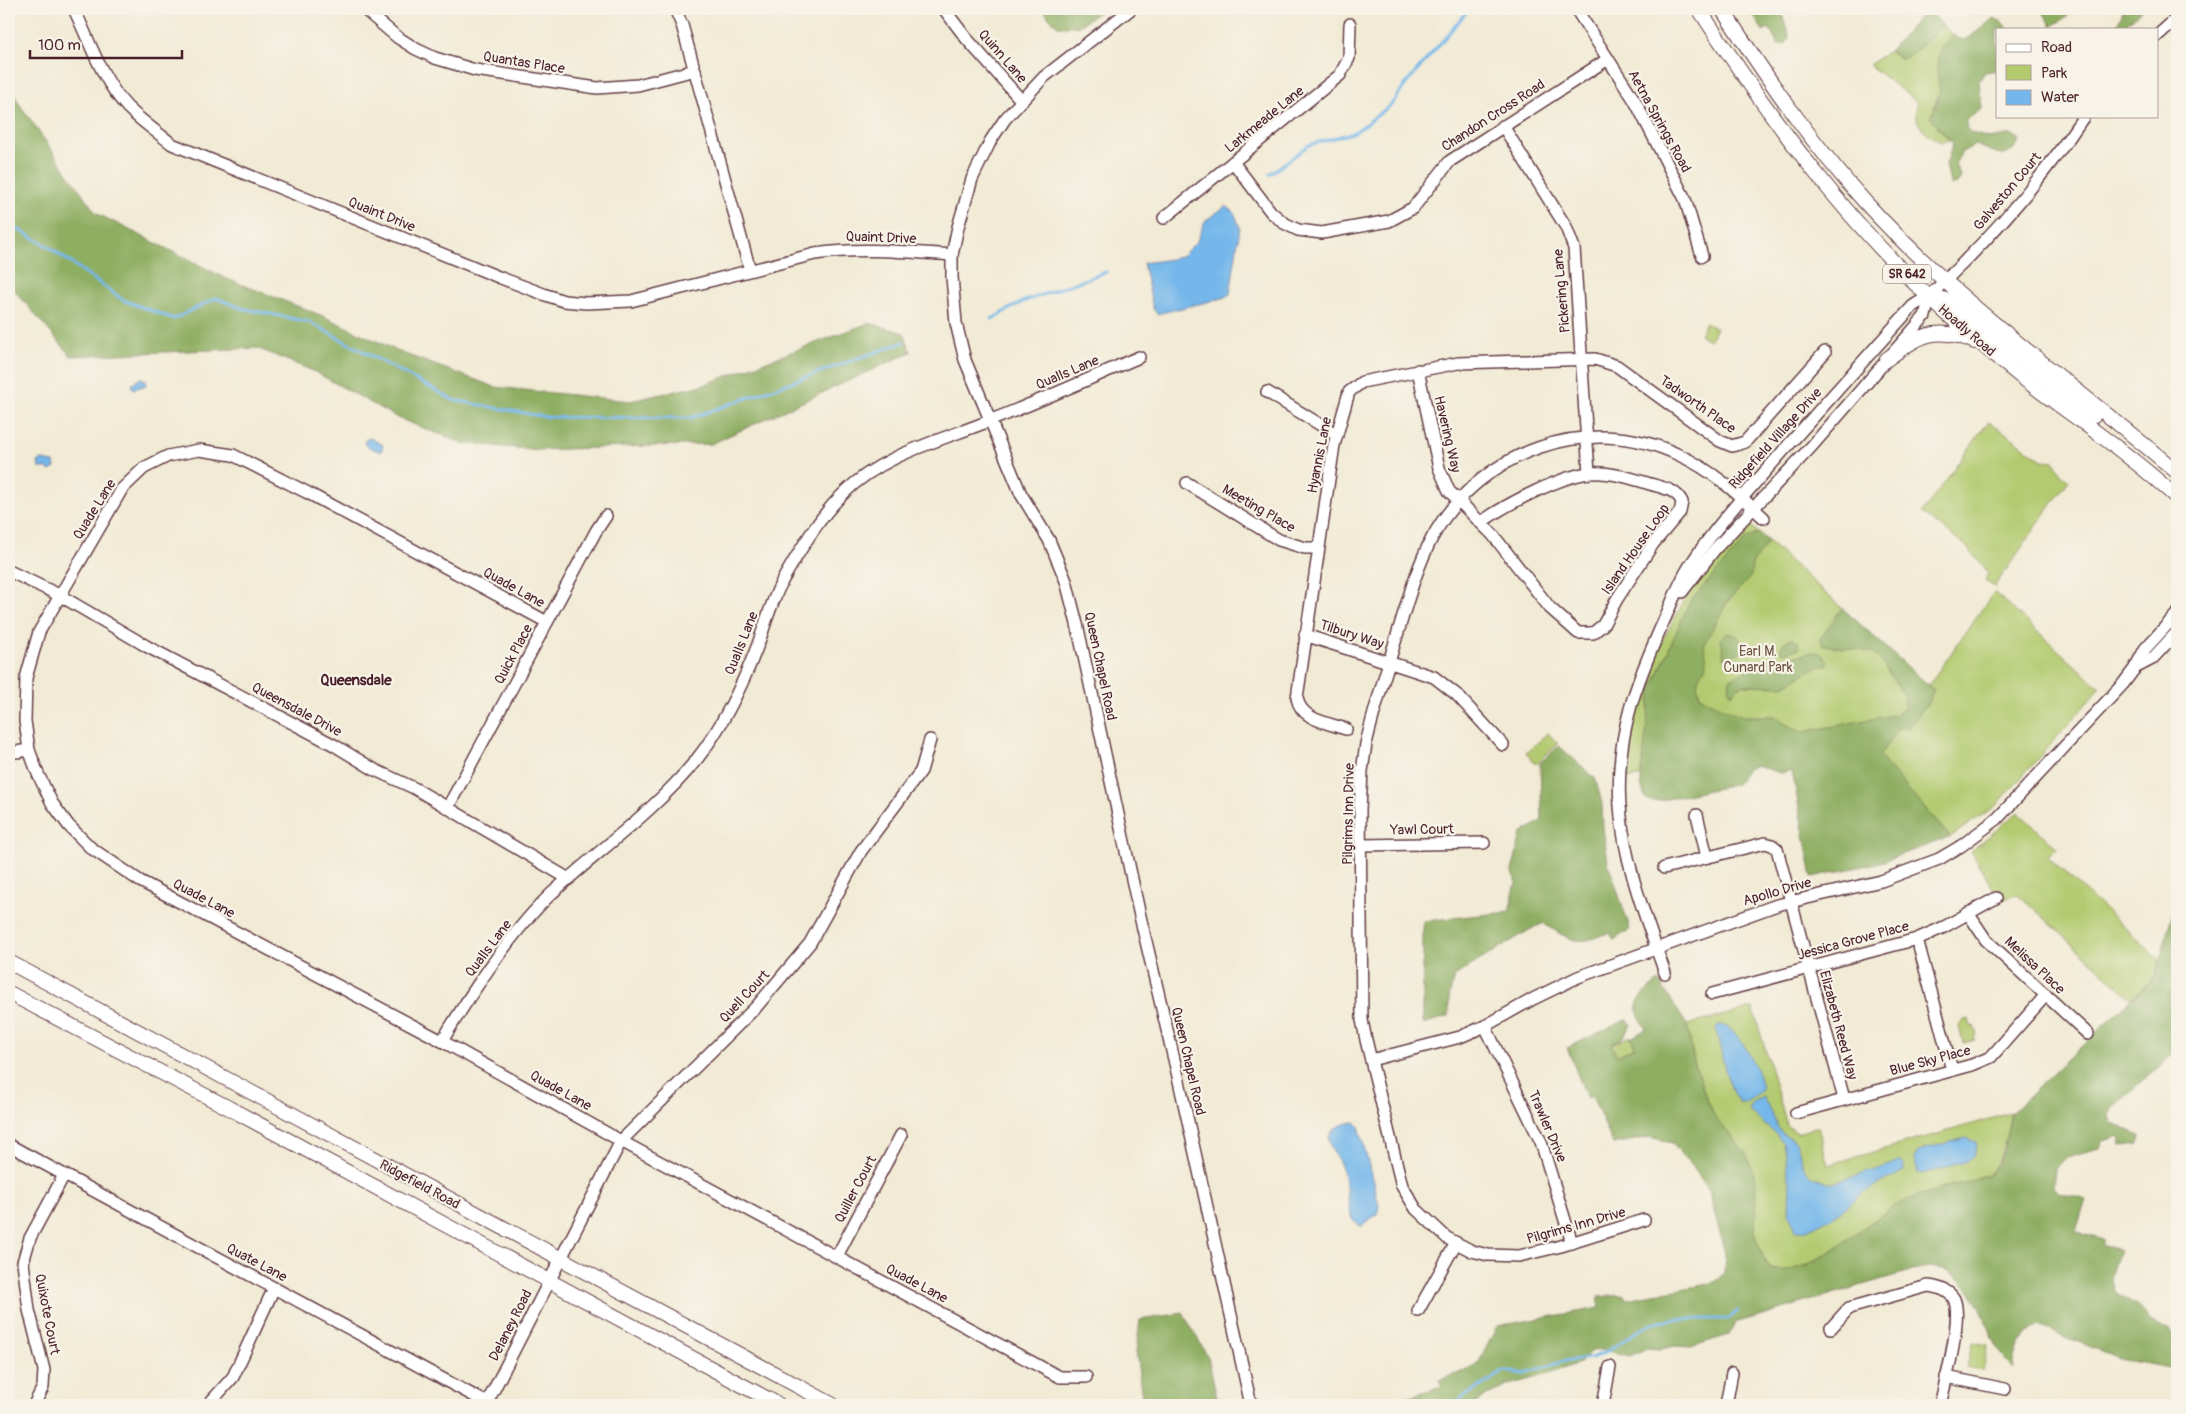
<svg xmlns="http://www.w3.org/2000/svg" width="2186" height="1414" viewBox="0 0 2186 1414" font-family="Pangolin,sans-serif">
	<rect width="100%" height="100%" fill="#f7f3e8"/>
	<filter id="ink" filterUnits="userSpaceOnUse"><feTurbulence type="fractalNoise" baseFrequency=".02" numOctaves="2"/><feDisplacementMap in="SourceGraphic" scale="10" xChannelSelector="R" yChannelSelector="G"/><feConvolveMatrix kernelMatrix="1 2 1 2 8 2 1 2 1" color-interpolation-filters="sRGB"/></filter>
	<filter id="wash" filterUnits="userSpaceOnUse"><feTurbulence type="fractalNoise" baseFrequency=".0096" numOctaves="4" result="noise"/><feDisplacementMap in="SourceGraphic" scale="20" xChannelSelector="R" yChannelSelector="G"/><feGaussianBlur stdDeviation="1.12" result="paint"/><feColorMatrix in="noise" values="0 0 0 0 0 0 0 0 0 0 0 0 0 0 0 0 0 1.4 0 .05"/><feComposite in="paint" operator="in"/></filter>
	<g filter="url(#wash)">
		<rect width="100%" height="100%" fill="#f1ead4"/>
		<!-- green -->
		<g fill="#b3ca6f" stroke="#7e744d">
			<path d="M 1943,25 L 1952,34 L 1943,47 L 1940,93 L 1934,105 L 1938,128 L 1950,140 L 1940,142 C 1922,130 1914,126 1917,102 L 1869,65 L 1889,51 L 1902,59 L 1912,54 Z"/>
			<path d="M 1705,323 L 1716,328 L 1710,340 L 1700,335 Z"/>
			<path d="M 1989,421 L 2042,460 L 2054,461 L 2061,474 L 2069,480 L 1994,587 L 1985,581 L 1988,572 L 1964,544 L 1922,513 Z"/>
			<path d="M 1749,524 L 1928,686 L 1994,592 L 2100,688 L 1997,805 L 1950,837 L 1879,756 L 1898,728 L 1627,779 L 1634,718 L 1658,648 L 1689,592 L 1708,566 Z"/>
			<path d="M 1548,733 L 1558,744 L 1536,764 L 1526,753 Z"/>
			<path d="M 2018,812 L 2057,848 L 2048,857 L 2160,960 L 2156,976 L 2131,998 L 2018,894 L 2000,901 L 1971,851 Z"/>
			<path d="M 1753,1008 L 1787,1125 L 1797,1133 L 1818,1127 L 1828,1165 L 2011,1113 C 2006,1135 2004,1156 1990,1174 C 1962,1186 1929,1189 1902,1203 C 1865,1220 1809,1283 1768,1268 L 1755,1237 L 1746,1154 L 1715,1117 L 1705,1095 L 1694,1062 L 1687,1025 Z"/>
			<path d="M 1969,1019 L 1971,1027 L 1974,1026 L 1977,1034 L 1974,1036 L 1975,1040 L 1963,1043 L 1959,1026 L 1964,1020 Z"/>
			<path d="M 1630,1036 L 1635,1047 L 1617,1056 L 1611,1045 Z"/>
			<path d="M 1972,1342 L 1988,1345 L 1982,1371 L 1967,1368 Z"/>
		</g>
		<!-- forest -->
		<g fill="#8eae62" stroke="#6c6646">
			<path d="M 1043,9 L 1103,9 L 1077,27 C 1071,25 1070,26 1065,27 C 1054,28 1049,16 1043,9 Z"/>
			<path d="M 1750,9 L 1789,9 L 1782,14 L 1789,36 L 1786,44 L 1778,45 L 1769,28 L 1763,31 Z"/>
			<path d="M 2041,9 L 2075,9 L 2067,17 L 2052,26 Z"/>
			<path d="M 2123,9 L 2143,9 L 2120,29 L 2114,29 L 2121,17 Z"/>
			<path d="M 1929,12 L 1943,25 L 1912,54 L 1902,59 L 1889,51 L 1921,16 Z"/>
			<path d="M 1994,18 L 2002,22 L 2008,29 L 1997,29 L 1997,70 L 1985,72 L 1979,81 L 1982,109 L 1965,121 L 1970,132 C 1977,134 1987,139 1994,138 C 2006,137 2008,130 2020,140 L 2015,149 L 2002,155 L 1975,145 L 1962,152 L 1955,164 L 1961,177 L 1957,184 L 1950,184 L 1946,164 L 1953,144 L 1931,118 L 1940,93 L 1937,69 L 1938,58 L 1943,47 L 1952,34 L 1960,39 L 1966,40 Z"/>
			<path d="M 9,83 L 18,102 L 96,213 L 225,278 L 323,316 L 402,353 L 495,387 L 630,401 L 703,385 L 869,323 L 904,333 L 911,352 L 711,444 L 538,450 L 462,443 L 400,419 L 313,371 L 257,348 L 71,356 L 9,284 Z"/>
			<path d="M 1759,533 L 1768,542 L 1752,564 L 1751,576 L 1728,601 L 1704,644 L 1707,662 L 1706,668 L 1699,676 L 1697,684 L 1700,696 L 1711,703 L 1743,716 L 1775,716 L 1787,725 L 1803,732 L 1893,715 L 1904,709 L 1905,696 L 1881,661 L 1872,652 L 1823,645 L 1820,639 L 1842,608 L 1934,690 L 1929,701 L 1909,728 L 1899,728 L 1879,756 L 1950,837 L 1878,863 L 1812,877 L 1792,771 L 1780,773 L 1756,765 L 1746,770 L 1737,784 L 1658,801 L 1650,801 L 1646,798 L 1641,786 L 1641,777 L 1651,690 L 1689,603 L 1746,539 Z"/>
			<path d="M 1728,633 L 1737,636 L 1747,647 L 1744,651 L 1724,658 L 1721,639 Z"/>
			<path d="M 1792,638 L 1798,642 L 1798,649 L 1783,653 L 1780,650 C 1783,643 1786,640 1792,638 Z"/>
			<path d="M 1812,652 L 1820,653 L 1828,661 L 1827,665 L 1814,668 L 1784,686 L 1744,685 L 1738,687 L 1732,694 L 1729,690 L 1730,679 L 1761,661 L 1784,659 Z"/>
			<path d="M 1559,746 L 1595,778 L 1602,803 L 1603,828 L 1608,862 L 1630,929 L 1614,940 L 1610,933 C 1601,934 1595,939 1587,940 C 1571,943 1557,932 1544,923 L 1531,929 L 1454,976 L 1449,998 L 1449,1016 L 1423,1024 L 1423,921 L 1509,912 L 1516,882 L 1512,871 L 1521,834 L 1542,820 L 1540,763 Z"/>
			<path d="M 2177,902 L 2177,1050 L 2113,1108 L 2109,1115 L 2111,1123 L 2140,1135 L 2138,1144 L 2121,1146 L 2119,1137 L 2102,1141 L 2100,1148 L 2067,1157 L 2055,1169 L 2053,1186 L 2059,1192 L 2086,1200 L 2076,1231 L 2103,1239 L 2103,1245 L 2119,1250 L 2110,1277 L 2115,1293 L 2139,1306 L 2148,1320 L 2170,1330 L 2177,1341 L 2177,1369 L 2124,1360 L 2038,1326 C 2023,1331 2015,1353 2013,1368 L 1996,1347 L 1980,1307 L 1971,1292 L 1955,1276 L 1944,1269 L 1929,1267 L 1913,1270 L 1735,1323 L 1729,1335 L 1690,1347 L 1675,1346 L 1661,1349 L 1647,1348 L 1630,1356 L 1603,1350 L 1592,1351 L 1581,1362 L 1549,1374 L 1512,1384 L 1487,1395 L 1473,1405 L 1382,1405 L 1442,1386 L 1439,1380 L 1465,1371 L 1479,1362 L 1497,1326 L 1600,1308 L 1598,1297 L 1624,1295 L 1626,1299 L 1709,1284 L 1724,1274 L 1725,1254 L 1709,1190 L 1692,1166 L 1672,1143 L 1650,1137 L 1613,1144 L 1592,1096 L 1587,1098 L 1567,1048 C 1575,1044 1624,1020 1628,1020 L 1631,1025 L 1622,1038 L 1611,1045 L 1617,1056 L 1635,1047 L 1631,1038 L 1646,1029 C 1644,1023 1638,1016 1637,1010 C 1635,1000 1652,985 1659,981 L 1687,1025 L 1694,1062 L 1705,1095 L 1715,1117 L 1746,1154 L 1752,1168 L 1756,1183 L 1755,1237 L 1768,1268 C 1810,1284 1866,1218 1905,1201 C 1933,1189 1963,1185 1990,1174 L 1998,1164 L 2004,1149 L 2011,1113 L 2156,976 L 2174,906 Z"/>
			<path d="M 1183,1313 L 1208,1357 L 1217,1398 L 1216,1405 L 1143,1405 L 1136,1352 L 1140,1320 Z"/>
		</g>
		<!-- water -->
		<g fill="#75b7ea" stroke="#606b8a">
			<path d="M 1226,206 L 1234,212 L 1240,227 L 1230,294 L 1223,298 L 1157,314 L 1153,308 L 1143,263 L 1172,259 L 1182,256 L 1197,241 L 1205,221 Z"/>
			<path d="M 141,378 L 146,380 L 146,385 L 134,389 L 132,387 L 133,383 Z"/>
			<path d="M 370,438 L 383,445 L 381,452 L 366,446 L 364,443 L 366,439 Z"/>
			<path d="M 42,460 L 54,462 L 55,468 L 50,471 L 46,468 L 39,468 L 38,462 Z"/>
			<path d="M 1719,1025 C 1738,1024 1761,1073 1762,1090 L 1746,1102 L 1739,1102 L 1733,1093 L 1725,1070 L 1716,1029 Z"/>
			<path d="M 1763,1097 L 1778,1128 L 1784,1135 L 1796,1142 C 1799,1148 1799,1155 1802,1162 C 1806,1175 1822,1184 1836,1182 L 1900,1162 L 1904,1164 L 1904,1171 L 1862,1193 L 1845,1208 L 1827,1220 L 1807,1230 L 1796,1231 L 1789,1213 L 1790,1184 L 1783,1143 L 1776,1134 L 1748,1110 L 1752,1102 Z"/>
			<path d="M 1354,1122 L 1359,1126 L 1379,1206 L 1377,1214 L 1361,1227 L 1352,1219 C 1348,1204 1346,1179 1341,1166 C 1338,1157 1328,1147 1329,1138 C 1331,1127 1345,1123 1354,1122 Z"/>
			<path d="M 1966,1138 L 1976,1142 L 1977,1146 L 1973,1157 L 1967,1161 L 1924,1174 L 1918,1173 L 1915,1160 L 1917,1153 L 1924,1149 Z"/>
		</g>
		<g fill="none" stroke-linecap="round" stroke-linejoin="round">
			<!-- stream -->
			<g stroke="#75b7ea" stroke-width="3">
				<path d="M 1270,174 L 1309,145 L 1355,132 L 1391,105 L 1406,84 L 1469,9"/>
				<path d="M 9,224 L 49,247 L 123,300 L 174,319 L 216,298 L 241,308 L 309,322 L 453,400 L 546,417 L 691,418 L 904,342"/>
				<path d="M 992,319 L 1022,302 L 1106,272"/>
				<path d="M 1451,1405 L 1505,1371 L 1522,1374 L 1569,1360 L 1592,1358 L 1604,1353 L 1643,1328 L 1659,1321 L 1674,1319 L 1728,1319 L 1738,1311"/>
			</g>
		</g>
	</g>
	<g filter="url(#ink)">
		<g fill="none" stroke-linecap="round" stroke-linejoin="round">
			<!-- minor casing -->
			<g stroke="#633d44" stroke-width="14">
				<g id="minor">
					<path d="M 74,9 C 90,42 102,80 127,107 C 141,121 157,132 172,144 L 501,278 L 546,295 L 564,301 L 586,303 L 631,301 L 815,254 C 861,247 906,252 952,255"/>
					<path d="M 364,9 L 397,37 L 416,49 L 435,58 L 475,70 L 597,88 L 638,85 L 695,70"/>
					<path d="M 675,9 L 682,25 L 750,270"/>
					<path d="M 944,9 L 966,38 L 1021,100"/>
					<path d="M 1131,9 L 1044,77 L 1005,119 L 991,140 L 972,179 L 958,227 L 952,255 L 952,277 L 956,323 L 965,360 L 1021,494 L 1049,540 L 1066,581 L 1077,624 L 1140,916 L 1177,1072 L 1251,1405"/>
					<path d="M 1576,9 L 1635,101 L 1652,134 L 1685,199 L 1702,256"/>
					<path d="M 2157,36 L 2177,18"/>
					<path d="M 1503,126 L 1566,227 L 1574,248 L 1589,473"/>
					<path d="M 1233,162 L 1271,212 L 1284,223 L 1298,230 L 1322,233 L 1389,221 L 1413,208 L 1450,161 L 1608,59"/>
					<path d="M 1164,218 L 1340,75 L 1349,58 L 1350,24"/>
					<path d="M 1418,370 L 1439,468 L 1449,491 L 1493,535 L 1550,608 L 1578,633 L 1593,633 L 1603,625 L 1617,599 L 1653,544 L 1680,512 L 1682,502 C 1676,489 1663,488 1650,484 C 1632,478 1609,471 1590,473 C 1563,475 1504,505 1482,522"/>
					<path d="M 1267,392 L 1337,435"/>
					<path d="M 1187,483 L 1279,540 L 1305,548 L 1318,548"/>
					<path d="M 9,571 L 59,595 L 148,647 L 334,745 L 375,770 L 414,788 L 569,879"/>
					<path d="M 1682,592 L 1715,549 L 1812,446 L 1925,316 L 1930,296"/>
					<path d="M 547,622 L 308,493 L 233,455 L 199,450 L 168,456 L 144,468 L 122,489 L 39,632 L 26,678 L 25,721 L 29,750 L 38,774 L 52,803 L 69,826 L 91,848 L 140,881 L 442,1041 L 621,1141 L 1052,1373 L 1060,1377 L 1086,1377"/>
					<path d="M 1305,635 L 1434,677 L 1457,695 L 1503,745"/>
					<path d="M 2135,668 L 2152,659 L 2177,632"/>
					<path d="M 1346,729 C 1328,723 1301,720 1297,698 L 1334,445 L 1349,392 L 1362,382 L 1458,363 L 1595,359 L 1617,366 L 1720,441 L 1732,446 L 1745,442 L 1825,352"/>
					<path d="M 9,753 L 29,750"/>
					<path d="M 448,807 L 596,531 L 606,516"/>
					<path d="M 1697,815 L 1707,857"/>
					<path d="M 1361,845 L 1484,843"/>
					<path d="M 1664,868 L 1765,843 L 1772,845 L 1777,849 L 1844,1099"/>
					<path d="M 1968,913 L 1986,940 L 2088,1034"/>
					<path d="M 1917,939 L 1952,1070"/>
					<path d="M 1665,973 C 1646,918 1624,864 1620,806 C 1615,734 1637,680 1666,616 C 1673,600 1679,583 1689,567 C 1716,525 1751,488 1784,450 C 1827,402 1869,354 1913,306 C 1933,295 1945,280 1962,264 C 2008,218 2048,170 2084,116"/>
					<path d="M 1712,994 L 1917,939 L 1944,927 L 1996,898"/>
					<path d="M 1485,1026 L 1541,1142 L 1572,1243"/>
					<path d="M 442,1041 C 471,993 510,933 551,894 C 600,849 655,811 697,759 C 723,726 742,686 757,647 C 766,623 772,598 785,576 C 802,547 820,516 844,493 C 883,454 940,441 989,421 C 1040,401 1089,379 1139,357"/>
					<path d="M 1371,1060 L 1460,1037 L 1485,1026 L 1533,999 L 1578,977 L 1777,905 L 1881,881 L 1939,859 L 1961,846 L 1997,819 L 2123,684 L 2135,668 L 2145,649 L 2177,614"/>
					<path d="M 1796,1113 L 1972,1065 L 1991,1057 L 2046,995"/>
					<path d="M 9,1145 L 491,1405"/>
					<path d="M 1644,1220 L 1561,1246 L 1519,1256 L 1488,1255 L 1472,1251 L 1447,1238 L 1416,1209 L 1402,1186 L 1366,1040 L 1362,1020 L 1360,810 L 1362,771 L 1366,744 C 1374,709 1385,676 1395,642 C 1406,607 1415,571 1432,538 C 1479,451 1589,411 1679,455 C 1712,470 1738,494 1764,518"/>
					<path d="M 837,1256 L 901,1135"/>
					<path d="M 1418,1311 L 1456,1243"/>
					<path d="M 1831,1328 L 1849,1308 L 1928,1286 C 1937,1287 1949,1290 1954,1299 C 1963,1318 1945,1383 1940,1405"/>
					<path d="M 1946,1377 L 2005,1389"/>
					<path d="M 34,1405 L 43,1387 L 44,1370 L 29,1310 L 23,1262 L 30,1238 L 64,1175"/>
					<path d="M 208,1405 L 233,1377 L 274,1288"/>
					<path d="M 486,1405 L 621,1141 L 757,1006 L 810,943 L 861,851 L 921,771 L 930,740"/>
					<path d="M 1603,1405 L 1610,1367"/>
					<path d="M 1726,1405 L 1732,1373"/>
				</g>
			</g>
			<!-- major casing -->
			<g stroke="#633d44" stroke-width="16">
				<g id="major">
					<path d="M 1699,9 C 1770,118 1847,223 1944,311 C 1969,333 1994,355 2019,375 C 2072,416 2128,452 2177,498"/>
					<path d="M 1722,9 C 1766,76 1811,143 1866,203 C 1958,304 2073,384 2177,472"/>
					<path d="M 1930,296 L 1954,302 L 2010,351 L 2094,415"/>
					<path d="M 1887,359 C 1919,336 1936,324 1975,342"/>
					<path d="M 9,962 L 833,1405"/>
					<path d="M 9,993 L 227,1107 L 779,1405"/>
				</g>
			</g>
			<!-- minor -->
			<use href="#minor" stroke="#fff" stroke-width="11"/>
			<!-- major -->
			<use href="#major" stroke="#fff" stroke-width="14"/>
		</g>
	</g>
	<g text-anchor="middle" stroke-width="4.5" stroke-linejoin="round" paint-order="stroke">
		<!-- shield labels -->
		<rect fill="#f7f3e8" stroke="#7e5f64" stroke-width="1" x="1883" y="264.5" width="48" height="19" rx="4"/>
		<g font-size="12" font-weight="bold" fill="#4a1f2b">
			<text x="1907" y="278">SR 642</text>
		</g>
		<!-- street labels -->
		<g font-size="14" fill="#4a1f2b" stroke="#f7f3e8">
			<text transform="translate(1003 56) rotate(49)" y="5">Quinn Lane</text>
			<text transform="translate(524 62) rotate(9)" y="5">Quantas Place</text>
			<text transform="translate(1493 115) rotate(-33)" y="5">Chandon Cross Road</text>
			<text transform="translate(1264 119) rotate(-39)" y="5">Larkmeade Lane</text>
			<text transform="translate(1660 121) rotate(61)" y="5">Aetna Springs Road</text>
			<text transform="translate(2007 191) rotate(-50)" y="5">Galveston Court</text>
			<text transform="translate(382 214) rotate(22)" y="5">Quaint Drive</text>
			<text transform="translate(881 237) rotate(2)" y="5">Quaint Drive</text>
			<text transform="translate(1561 291) rotate(-95)" y="5">Pickering Lane</text>
			<text transform="translate(1967 330) rotate(41)" y="5">Hoadly Road</text>
			<text transform="translate(1067 372) rotate(-23)" y="5">Qualls Lane</text>
			<text transform="translate(1698 404) rotate(35)" y="5">Tadworth Place</text>
			<text transform="translate(1448 434) rotate(77)" y="5">Havering Way</text>
			<text transform="translate(1775 438) rotate(-48)" y="5">Ridgefield Village Drive</text>
			<text transform="translate(1319 455) rotate(-79)" y="5">Hyannis Lane</text>
			<text transform="translate(1259 508) rotate(30)" y="5">Meeting Place</text>
			<text transform="translate(94 509) rotate(-58)" y="5">Quade Lane</text>
			<text transform="translate(1635 549) rotate(-55)" y="5">Island House Loop</text>
			<text transform="translate(514 587) rotate(29)" y="5">Quade Lane</text>
			<text transform="translate(1352 634) rotate(18)" y="5">Tilbury Way</text>
			<text transform="translate(741 643) rotate(-68)" y="5">Qualls Lane</text>
			<text transform="translate(513 654) rotate(-62)" y="5">Quick Place</text>
			<text transform="translate(1101 666) rotate(78)" y="5">Queen Chapel Road</text>
			<text transform="translate(297 709) rotate(28)" y="5">Queensdale Drive</text>
			<text transform="translate(1348 814) rotate(-89)" y="5">Pilgrims Inn Drive</text>
			<text transform="translate(1422 829) rotate(-1)" y="5">Yawl Court</text>
			<text transform="translate(1777 891) rotate(-16)" y="5">Apollo Drive</text>
			<text transform="translate(204 898) rotate(28)" y="5">Quade Lane</text>
			<text transform="translate(1853 940) rotate(-15)" y="5">Jessica Grove Place</text>
			<text transform="translate(488 948) rotate(-53)" y="5">Qualls Lane</text>
			<text transform="translate(2035 965) rotate(43)" y="5">Melissa Place</text>
			<text transform="translate(744 996) rotate(-47)" y="5">Quell Court</text>
			<text transform="translate(1839 1025) rotate(75)" y="5">Elizabeth Reed Way</text>
			<text transform="translate(1930 1060) rotate(-15)" y="5">Blue Sky Place</text>
			<text transform="translate(1189 1061) rotate(77)" y="5">Queen Chapel Road</text>
			<text transform="translate(561 1090) rotate(29)" y="5">Quade Lane</text>
			<text transform="translate(1548 1126) rotate(67)" y="5">Trawler Drive</text>
			<text transform="translate(420 1184) rotate(28)" y="5">Ridgefield Road</text>
			<text transform="translate(855 1189) rotate(-62)" y="5">Quiller Court</text>
			<text transform="translate(1576 1225) rotate(-16)" y="5">Pilgrims Inn Drive</text>
			<text transform="translate(257 1262) rotate(28)" y="5">Quate Lane</text>
			<text transform="translate(917 1283) rotate(28)" y="5">Quade Lane</text>
			<text transform="translate(48 1314) rotate(79)" y="5">Quixote Court</text>
			<text transform="translate(510 1325) rotate(-63)" y="5">Delaney Road</text>
		</g>
		<!-- park labels -->
		<g font-size="14" fill="#6a523f" stroke="#f7f3e8">
			<text x="1758" y="656">Earl M.<tspan x="1758" dy="16">Cunard Park</tspan></text>
		</g>
		<!-- neighbourhood labels -->
		<g font-size="15" font-weight="bold" fill="#4a1f2b" stroke="#f7f3e8">
			<text x="356" y="685">Queensdale</text>
		</g>
	</g>
	<!-- margin -->
	<rect width="2186" height="1414" fill="none" stroke="#f7f3e8" stroke-width="30"/>
	<!-- legend -->
	<rect x="1996" y="28" width="162" height="90" fill="#f7f3e8" stroke="#b29e9c"/>
	<rect x="2006" y="44" width="25" height="8" fill="#ffffff" stroke="#b29e9c"/>
	<text x="2041" y="52" font-size="15" fill="#4a1f2b">Road</text>
	<rect x="2006" y="65" width="25" height="15" fill="#b3ca6f" stroke="#b29e9c"/>
	<text x="2041" y="78" font-size="15" fill="#4a1f2b">Park</text>
	<rect x="2006" y="90" width="25" height="15" fill="#75b7ea" stroke="#b29e9c"/>
	<text x="2041" y="102" font-size="15" fill="#4a1f2b">Water</text>
	<!-- scale -->
	<path d="M30 50v8h152v-8" fill="none" stroke="#4a1f2b" stroke-width="2.5"/>
	<text x="38" y="50" font-size="15" fill="#4a1f2b" stroke="#f7f3e8" stroke-width="4" paint-order="stroke">100 m</text>
</svg>
